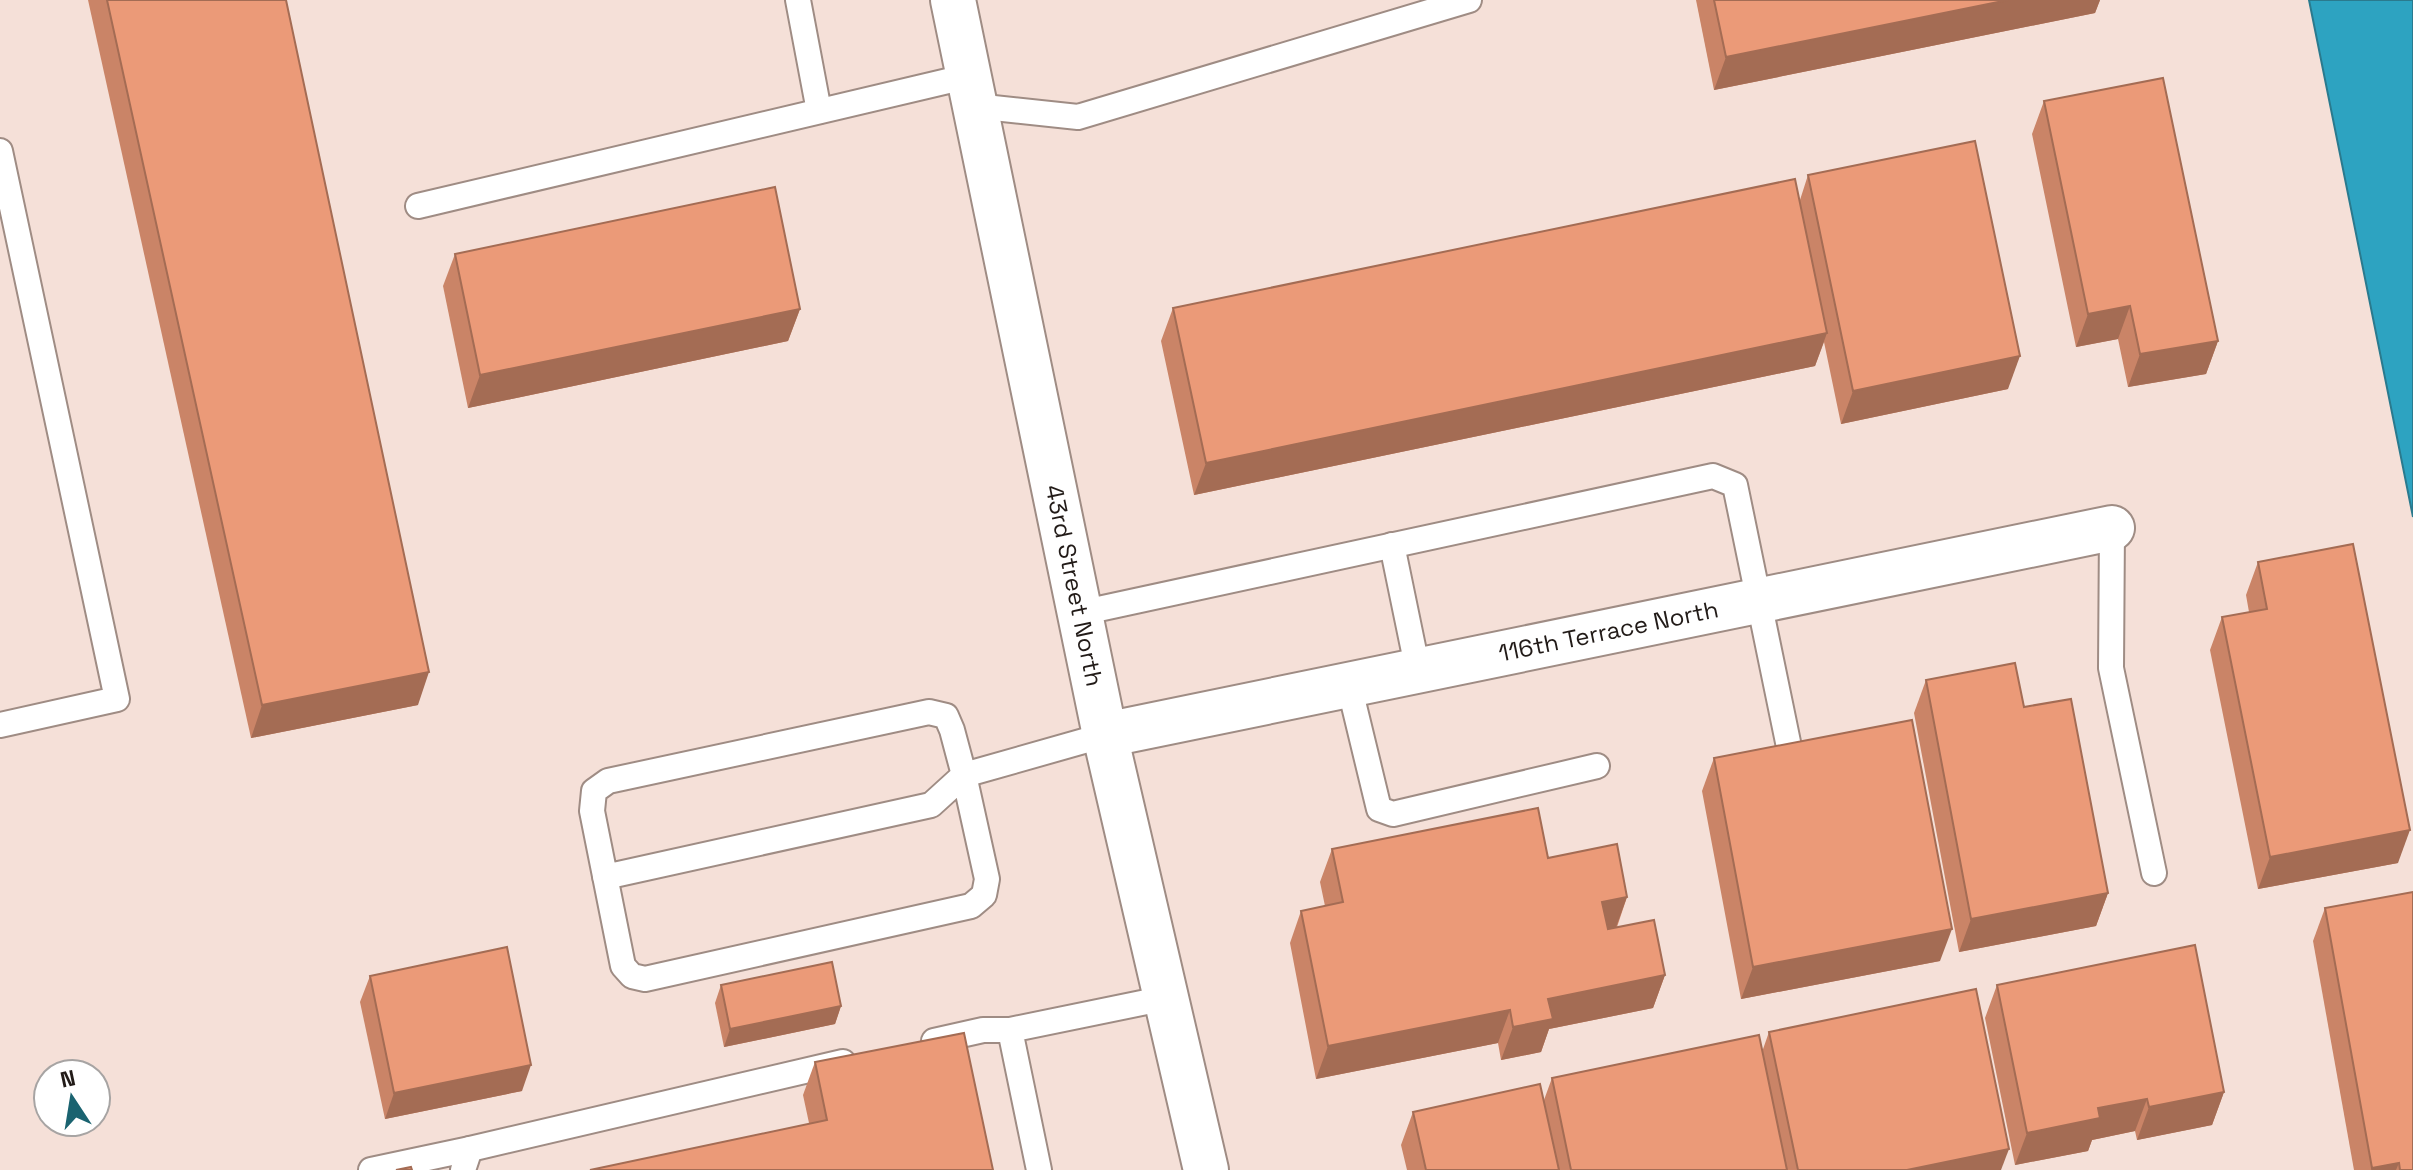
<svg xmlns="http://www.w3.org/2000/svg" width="2413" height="1170" viewBox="0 0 2413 1170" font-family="'Space Grotesk',sans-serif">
	<rect width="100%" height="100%" fill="#f5e0d8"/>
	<!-- water -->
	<path fill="#2da3c1" stroke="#2a7a8e" stroke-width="2" d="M 2309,0 L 2413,0 L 2413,517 Z"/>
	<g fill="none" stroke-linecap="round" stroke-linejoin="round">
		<!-- lane casing -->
		<g stroke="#9f8c84" stroke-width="28">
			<g id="lane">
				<path d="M 798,0 L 819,111"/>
				<path d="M 975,106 L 1078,117 L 1469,0"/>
				<path d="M 0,151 L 117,699 L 0,725"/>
				<path d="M 418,206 L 969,76"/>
				<path d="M 2112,528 L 2111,668 L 2154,873"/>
				<path d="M 1392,545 L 1418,671"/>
				<path d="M 1080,613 L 1713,476 L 1735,485 L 1789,747"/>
				<path d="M 1349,685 L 1379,809 L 1393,814 L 1597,766"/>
				<path d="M 605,877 L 931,805 L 964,775 L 952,730 L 946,716 L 929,712 L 608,781 L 594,791 L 592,811 L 623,966 L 632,976 L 645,979 L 971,906 L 984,895 L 987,879 L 964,775 L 1105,735"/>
				<path d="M 934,1041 L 983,1030 L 1010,1030"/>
				<path d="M 371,1170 L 470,1149"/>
				<path d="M 463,1170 L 470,1149 L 843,1062"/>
				<path d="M 1039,1170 L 1010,1030 L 1166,998"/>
			</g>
		</g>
		<!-- street casing -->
		<g stroke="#9f8c84" stroke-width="48">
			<g id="street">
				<path id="s1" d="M 1105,735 L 2112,528"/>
			</g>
		</g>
		<!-- secondary casing -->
		<g stroke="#9f8c84" stroke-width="48">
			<g id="secondary">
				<path id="s2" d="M 953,0 L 1105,735 L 1206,1170"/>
			</g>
		</g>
		<!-- lane -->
		<use href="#lane" stroke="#fff" stroke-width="24"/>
		<!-- street -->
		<use href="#street" stroke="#fff" stroke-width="44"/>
		<!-- secondary -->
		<use href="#secondary" stroke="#fff" stroke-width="44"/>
	</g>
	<!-- wall -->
	<g fill="#ca8467">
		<path d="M 88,0 L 286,0 L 418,705 L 251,738 Z"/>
		<path d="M 1696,0 L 2100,0 L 2095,13 L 1714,90 Z"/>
		<path d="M 2044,101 L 2218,341 L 2206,374 L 2128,387 L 2118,339 L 2076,347 L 2032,134 Z"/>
		<path d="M 1808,175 L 2008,389 L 1841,424 L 1824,342 L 1815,366 L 1194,495 L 1161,341 L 1173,308 L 1800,200 Z"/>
		<path d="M 455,254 L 800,309 L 788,341 L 468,408 L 443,286 Z"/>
		<path d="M 2258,562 L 2398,863 L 2258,889 L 2210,650 L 2222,617 L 2249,612 L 2246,595 Z"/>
		<path d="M 1926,680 L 2024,707 L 2108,893 L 2096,926 L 1959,952 L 1914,713 Z"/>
		<path d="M 1714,758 L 1940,961 L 1741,999 L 1702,791 Z"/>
		<path d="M 1332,849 L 1548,858 L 1627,897 L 1617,927 L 1665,975 L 1653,1008 L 1549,1029 L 1541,1052 L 1501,1060 L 1498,1043 L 1316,1079 L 1290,943 L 1301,911 L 1325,906 L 1320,882 Z"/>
		<path d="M 2325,908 L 2413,1170 L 2354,1170 L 2313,941 Z"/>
		<path d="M 370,976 L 522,1091 L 385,1119 L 360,1002 Z"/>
		<path d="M 721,985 L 841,1006 L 835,1024 L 724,1047 L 715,1003 Z"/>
		<path d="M 1997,985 L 2224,1092 L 2212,1125 L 2137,1140 L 2135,1131 L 2092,1140 L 2088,1151 L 2015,1165 L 1985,1018 Z"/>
		<path d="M 1769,1032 L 2001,1170 L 1407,1170 L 1401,1145 L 1413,1112 L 1544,1100 L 1552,1078 L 1762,1052 Z"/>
		<path d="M 815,1062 L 993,1170 L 809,1123 L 803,1095 Z"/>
	</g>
	<!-- shaded-wall -->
	<g fill="#a46c54">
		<path d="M 2008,0 L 2100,0 L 2095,13 L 1714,90 L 1726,57 Z"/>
		<path d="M 2130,306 L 2118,339 L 2076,347 L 2088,314 Z"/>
		<path d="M 800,309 L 788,341 L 468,408 L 480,375 Z"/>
		<path d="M 1827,333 L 1815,366 L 1194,495 L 1206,463 Z"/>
		<path d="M 2218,341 L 2206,374 L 2128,387 L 2140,354 Z"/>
		<path d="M 2020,356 L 2008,389 L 1841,424 L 1853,391 Z"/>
		<path d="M 429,672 L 418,705 L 251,738 L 262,705 Z"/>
		<path d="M 2410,830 L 2398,863 L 2258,889 L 2270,857 Z"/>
		<path d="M 2108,893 L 2096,926 L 1959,952 L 1971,919 Z"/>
		<path d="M 1627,897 L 1615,930 L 1590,935 L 1602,902 Z"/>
		<path d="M 1952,929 L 1940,961 L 1741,999 L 1753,967 Z"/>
		<path d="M 1665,975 L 1653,1008 L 1549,1029 L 1541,1052 L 1501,1060 L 1513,1027 L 1548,999 Z"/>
		<path d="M 841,1006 L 835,1024 L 724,1047 L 730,1029 Z"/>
		<path d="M 1510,1010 L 1498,1043 L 1316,1079 L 1328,1046 Z"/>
		<path d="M 531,1065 L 522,1091 L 385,1119 L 394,1093 Z"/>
		<path d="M 2224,1092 L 2212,1125 L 2137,1140 L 2149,1107 Z"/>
		<path d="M 2147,1099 L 2135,1131 L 2092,1140 L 2088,1151 L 2015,1165 L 2027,1133 L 2098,1108 Z"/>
		<path d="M 2009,1149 L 2001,1170 L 1907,1170 Z"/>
		<path d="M 2399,1163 L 2396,1170 L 2371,1170 L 2372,1168 Z"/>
	</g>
	<!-- building -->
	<g fill="#eb9a78" stroke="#a46c54" stroke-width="2">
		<path d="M 107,0 L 286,0 L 429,672 L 262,705 Z"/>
		<path d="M 1714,0 L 2008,0 L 1726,57 Z"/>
		<path d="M 2163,78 L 2218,341 L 2140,354 L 2130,306 L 2088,314 L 2044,101 Z"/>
		<path d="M 1975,141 L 2020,356 L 1853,391 L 1808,175 Z"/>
		<path d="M 1795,179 L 1827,333 L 1206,463 L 1173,308 Z"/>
		<path d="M 775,187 L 800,309 L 480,375 L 455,254 Z"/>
		<path d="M 2353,544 L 2410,830 L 2270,857 L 2222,617 L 2267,609 L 2258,562 Z"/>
		<path d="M 2015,663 L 2024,707 L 2071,699 L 2108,893 L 1971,919 L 1926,680 Z"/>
		<path d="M 1912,720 L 1952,929 L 1753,967 L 1714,758 Z"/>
		<path d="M 1538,808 L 1548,858 L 1617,844 L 1627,897 L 1602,902 L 1608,929 L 1654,920 L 1665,975 L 1548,999 L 1553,1019 L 1513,1027 L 1510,1010 L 1328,1046 L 1301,911 L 1343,902 L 1332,849 Z"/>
		<path d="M 2413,892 L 2413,1170 L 2400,1170 L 2399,1163 L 2372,1168 L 2325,908 Z"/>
		<path d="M 2195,945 L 2224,1092 L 2149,1107 L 2147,1099 L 2098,1108 L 2100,1118 L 2027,1133 L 1997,985 Z"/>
		<path d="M 507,947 L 531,1065 L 394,1093 L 370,976 Z"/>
		<path d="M 832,962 L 841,1006 L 730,1029 L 721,985 Z"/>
		<path d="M 1976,989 L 2009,1149 L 1907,1170 L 1798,1170 L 1769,1032 Z"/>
		<path d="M 964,1033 L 993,1170 L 590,1170 L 827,1120 L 815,1062 Z"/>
		<path d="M 1759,1035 L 1787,1170 L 1571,1170 L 1552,1078 Z"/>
		<path d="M 1540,1084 L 1559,1170 L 1426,1170 L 1413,1112 Z"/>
		<path d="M 411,1167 L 412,1170 L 396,1170 Z"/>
	</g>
	<g text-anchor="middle" stroke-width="7" stroke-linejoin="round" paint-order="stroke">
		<!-- street labels -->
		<g font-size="24" fill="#221b18" stroke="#fff">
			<text dy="8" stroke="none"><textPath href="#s2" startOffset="598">43rd Street North</textPath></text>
			<text dy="8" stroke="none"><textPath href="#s1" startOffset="514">116th Terrace North</textPath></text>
		</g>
	</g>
	<!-- north arrow -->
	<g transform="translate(72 1098) rotate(348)"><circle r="38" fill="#ffffff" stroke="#a7a4a3" stroke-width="2"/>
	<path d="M0-6L14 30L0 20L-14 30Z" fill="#1a6370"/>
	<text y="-12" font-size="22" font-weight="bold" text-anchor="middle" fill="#221b18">N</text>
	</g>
</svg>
